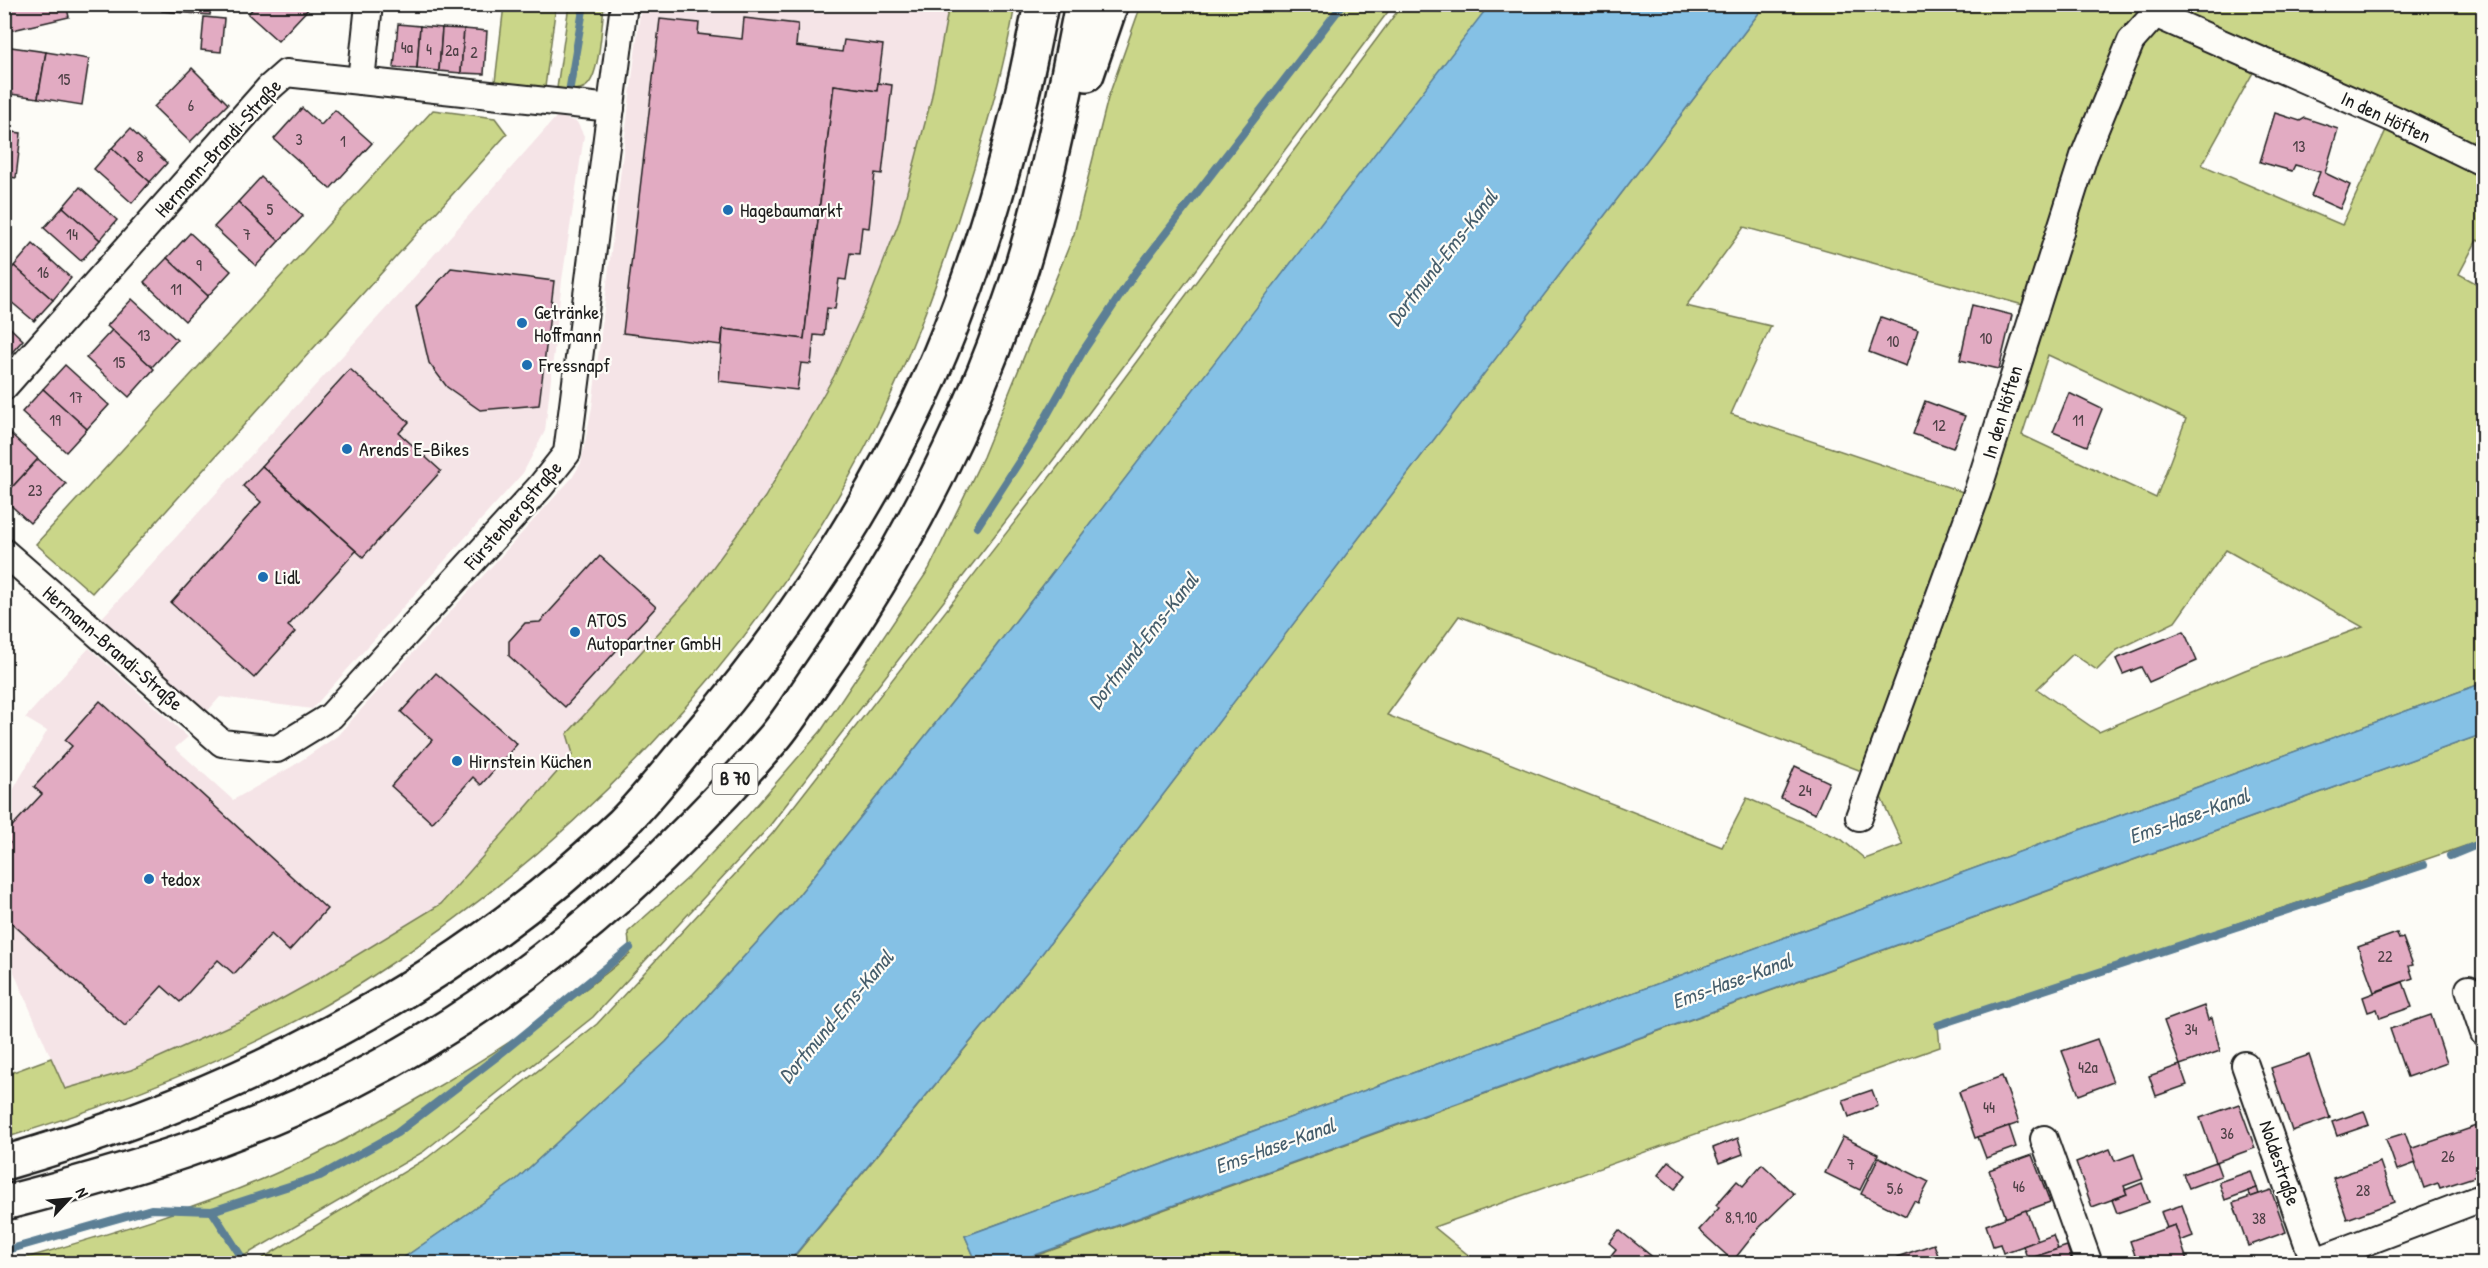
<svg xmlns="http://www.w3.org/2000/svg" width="2488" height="1268" viewBox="0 0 2488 1268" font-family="'Patrick Hand',sans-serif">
	<rect width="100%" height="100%" fill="#fdfcf7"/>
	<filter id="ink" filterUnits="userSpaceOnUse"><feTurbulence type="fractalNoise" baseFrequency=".0167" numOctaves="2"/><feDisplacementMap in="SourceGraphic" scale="12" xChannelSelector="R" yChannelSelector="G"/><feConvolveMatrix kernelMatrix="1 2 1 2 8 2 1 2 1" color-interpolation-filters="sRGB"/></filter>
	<g filter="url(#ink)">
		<!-- built -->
		<g fill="#f5e4e7">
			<path d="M 641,5 L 949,5 L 931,100 L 899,222 L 870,297 L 834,376 L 764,497 L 691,597 L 567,734 L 573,753 L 441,904 L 316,980 L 249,1017 L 131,1070 L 65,1090 L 12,968 L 5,960 L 5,804 L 47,731 L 25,718 L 89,648 L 188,737 L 175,748 L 233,800 L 293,766 L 337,736 L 572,478 L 581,463 L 592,407 Z"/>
			<path d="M 557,116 L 577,122 L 584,136 L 562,280 L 545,431 L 523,473 L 312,709 L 220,697 L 205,714 L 99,621 L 401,292 Z"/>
		</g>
		<!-- green -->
		<g fill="#cad689" stroke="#737952" stroke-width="1.5" fill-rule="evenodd">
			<path d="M 504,5 L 556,5 L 545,87 L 495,82 Z"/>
			<path d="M 569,5 L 604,5 C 602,22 600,79 585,87 C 577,92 566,89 557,88 Z"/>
			<path d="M 949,5 L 1015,5 C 1005,65 987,125 969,184 C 942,273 909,363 866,446 C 754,662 569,851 365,981 C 255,1051 129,1100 5,1138 L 5,1075 L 51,1058 L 65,1089 L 131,1070 L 249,1017 L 316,980 L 441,904 L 573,754 L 567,734 L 691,597 L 765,497 L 834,376 L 870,297 L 899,222 L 931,100 Z"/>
			<path d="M 1141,5 L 1393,5 L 1064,446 L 768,828 L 593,1017 L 423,1152 L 232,1263 L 9,1263 C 97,1237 187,1212 272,1175 C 323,1153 372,1125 420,1097 C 494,1054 564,1009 630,954 L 628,932 L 689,877 L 749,814 L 821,731 L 929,569 L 983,457 L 1074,234 L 1108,98 Z"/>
			<path d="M 1402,5 L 1490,5 L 984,662 L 790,906 L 666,1042 L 516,1180 L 396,1263 L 253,1264 L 427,1158 L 597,1024 L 773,833 L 1070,451 Z"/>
			<path d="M 1765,5 L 2483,5 L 2483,147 L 2265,51 L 2202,165 L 2342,225 L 2386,130 L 2483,174 L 2483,243 L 2477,240 L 2459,274 L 2483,287 L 2483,683 L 965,1236 L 977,1263 L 788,1264 L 1031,968 ZM 2075,147 L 1877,789 L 1903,845 L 1865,859 L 1841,839 L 1747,798 L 1722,847 L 1387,715 L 1459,616 L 1864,772 L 1963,492 L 1731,414 L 1771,326 L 1686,306 L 1744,227 L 2023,305 ZM 2048,355 L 2186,419 L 2156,498 L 2022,435 ZM 2226,550 L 2363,627 L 2245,670 L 2099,732 L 2037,689 L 2073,654 L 2097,670 L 2117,650 L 2175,622 Z"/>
			<path d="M 433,110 L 495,118 L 507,134 L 92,593 L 36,544 Z"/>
			<path d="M 2483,734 L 2483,840 L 1938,1025 L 1940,1047 L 1434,1227 L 1478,1263 L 1013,1264 Z"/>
		</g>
		<!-- water -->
		<g fill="#85c1e5" stroke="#5b7f95" stroke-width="1.5">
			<path d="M 1490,4 L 1765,5 L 1031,968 L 788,1263 L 396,1263 L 516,1180 L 666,1042 L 790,906 L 984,662 Z"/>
			<path d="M 2483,683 L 2483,734 L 1013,1263 L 977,1263 L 965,1236 Z"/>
		</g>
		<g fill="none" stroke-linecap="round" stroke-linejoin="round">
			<!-- stream -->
			<g stroke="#5b7f95" stroke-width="8">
				<path d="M 568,98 L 584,4"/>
				<path d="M 977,527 L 1033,440 L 1083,351 L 1135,273 L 1343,4"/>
				<path d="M 2450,856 L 2484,842"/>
				<path d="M 1938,1025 L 2424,865"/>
				<path d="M 212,1211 L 246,1264"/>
				<path d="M 4,1251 L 151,1209 L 212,1211 L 320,1176 L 397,1133 L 499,1055 L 630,948"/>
			</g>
		</g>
		<!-- building -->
		<g fill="#e2abc2" stroke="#1c1c1c" stroke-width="1.5">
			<path d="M 4,4 L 66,4 L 69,17 L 4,32 Z"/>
			<path d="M 85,4 L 133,4 L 132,9 Z"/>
			<path d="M 162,4 L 211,4 L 210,15 L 162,11 Z"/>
			<path d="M 257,4 L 309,4 L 311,6 L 278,41 L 248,14 Z"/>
			<path d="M 204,17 L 224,19 L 221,52 L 201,50 Z"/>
			<path d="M 744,18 L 798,24 L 796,46 L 842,52 L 844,40 L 883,45 L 877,91 L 834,85 L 804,339 L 723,329 L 721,345 L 623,333 L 660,19 L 699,23 L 698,34 L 742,39 Z"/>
			<path d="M 398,24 L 420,26 L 417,69 L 394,68 Z"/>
			<path d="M 420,26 L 442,28 L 439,71 L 417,69 Z"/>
			<path d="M 442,28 L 464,29 L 461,73 L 439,71 Z"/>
			<path d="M 464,29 L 487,31 L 484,74 L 461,73 Z"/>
			<path d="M 4,46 L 46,52 L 38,98 L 4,93 Z"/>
			<path d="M 46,52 L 89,59 L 82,105 L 38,98 Z"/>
			<path d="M 192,68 L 228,104 L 190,142 L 154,107 Z"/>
			<path d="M 878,83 L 892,85 L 882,174 L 875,173 L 869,228 L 862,227 L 859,254 L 850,253 L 846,280 L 839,279 L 835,309 L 827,308 L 824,336 L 814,335 L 811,364 L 801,363 L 797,390 L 719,381 L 723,329 L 804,339 L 834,85 L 877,91 Z"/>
			<path d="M 302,108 L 321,125 L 335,110 L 372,143 L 330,189 L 274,139 Z"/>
			<path d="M 2275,113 L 2300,121 L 2305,118 L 2338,129 L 2325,173 L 2350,185 L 2340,209 L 2311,196 L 2320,172 L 2295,165 L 2292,171 L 2260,162 Z"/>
			<path d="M 130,129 L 167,163 L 150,182 L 112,148 Z"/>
			<path d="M 4,131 L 21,133 L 16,178 L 4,176 Z"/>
			<path d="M 112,148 L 150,182 L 132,203 L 94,169 Z"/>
			<path d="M 261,177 L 303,216 L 279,241 L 238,202 Z"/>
			<path d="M 80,187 L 117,220 L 100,240 L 63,207 Z"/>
			<path d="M 238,202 L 279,241 L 256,266 L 214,227 Z"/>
			<path d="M 63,207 L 100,240 L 81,261 L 44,228 Z"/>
			<path d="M 190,233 L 231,271 L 208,296 L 167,258 Z"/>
			<path d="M 33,244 L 71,278 L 53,300 L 14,266 Z"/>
			<path d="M 167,258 L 208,296 L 185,321 L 144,282 Z"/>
			<path d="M 14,266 L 53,300 L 34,321 L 4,296 L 4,277 Z"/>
			<path d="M 451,268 L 554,281 L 539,405 L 480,410 L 447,387 L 429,363 L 416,307 Z"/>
			<path d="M 132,299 L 177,340 L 152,367 L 107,326 Z"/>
			<path d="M 1972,305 L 2012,315 L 1999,369 L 1960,360 Z"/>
			<path d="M 1881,317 L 1918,330 L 1906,366 L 1869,352 Z"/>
			<path d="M 4,322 L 23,340 L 4,361 Z"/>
			<path d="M 112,330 L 154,369 L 129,397 L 86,358 Z"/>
			<path d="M 65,365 L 109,405 L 87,429 L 43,389 Z"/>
			<path d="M 350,369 L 409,422 L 399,433 L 441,471 L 363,557 L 262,466 Z"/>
			<path d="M 43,389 L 87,429 L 66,452 L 22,412 Z"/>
			<path d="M 2069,393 L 2102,409 L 2087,446 L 2053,432 Z"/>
			<path d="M 1925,401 L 1965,416 L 1953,448 L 1913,434 Z"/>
			<path d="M 11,434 L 38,459 L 4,496 L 4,441 Z"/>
			<path d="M 38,459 L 66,484 L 30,523 L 4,499 L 4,496 Z"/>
			<path d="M 262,466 L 356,551 L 288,626 L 295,632 L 254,678 L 171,603 L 261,502 L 243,486 Z"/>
			<path d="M 600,556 L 656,607 L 565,707 L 509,656 L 509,641 L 525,623 L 540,622 Z"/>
			<path d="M 2184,631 L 2197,661 L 2149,682 L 2141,667 L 2123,674 L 2116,659 Z"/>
			<path d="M 436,673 L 517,744 L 481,785 L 473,777 L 432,823 L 391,786 L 432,740 L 401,712 Z"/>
			<path d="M 100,701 L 327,909 L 289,951 L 271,934 L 234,974 L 218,960 L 180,1002 L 162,986 L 125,1026 L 4,916 L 4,850 L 10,843 L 4,835 L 42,794 L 34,787 L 72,746 L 65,740 Z"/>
			<path d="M 1795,766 L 1829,782 L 1815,814 L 1781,798 Z"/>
			<path d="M 2397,933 L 2399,939 L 2403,938 L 2413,965 L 2409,966 L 2413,978 L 2374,992 L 2358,947 Z"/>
			<path d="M 2403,982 L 2412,1007 L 2380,1018 L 2377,1009 L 2368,1012 L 2363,997 Z"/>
			<path d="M 2204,1006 L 2208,1020 L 2212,1018 L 2220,1051 L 2180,1065 L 2164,1021 Z"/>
			<path d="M 2431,1015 L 2447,1063 L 2407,1077 L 2390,1029 Z"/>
			<path d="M 2097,1039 L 2113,1082 L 2079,1095 L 2062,1051 Z"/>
			<path d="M 2309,1055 L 2330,1118 L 2292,1131 L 2271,1068 Z"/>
			<path d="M 2180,1065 L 2187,1085 L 2156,1096 L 2149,1076 Z"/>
			<path d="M 2002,1076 L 2019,1123 L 1975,1138 L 1959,1092 Z"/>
			<path d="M 1872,1090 L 1878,1106 L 1849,1117 L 1843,1100 Z"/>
			<path d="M 2239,1104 L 2255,1148 L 2216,1162 L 2200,1118 Z"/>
			<path d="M 2364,1111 L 2369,1125 L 2337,1136 L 2332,1122 Z"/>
			<path d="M 2009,1126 L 2016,1147 L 1986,1158 L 1978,1137 Z"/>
			<path d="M 2477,1126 L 2484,1146 L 2484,1167 L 2476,1170 L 2477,1176 L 2440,1188 L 2438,1183 L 2424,1188 L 2410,1149 Z"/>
			<path d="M 2405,1133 L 2416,1163 L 2397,1170 L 2386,1139 Z"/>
			<path d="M 1843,1137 L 1878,1154 L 1860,1190 L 1825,1173 Z"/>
			<path d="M 1738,1138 L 1743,1154 L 1719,1163 L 1713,1148 Z"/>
			<path d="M 2110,1149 L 2115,1161 L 2134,1154 L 2143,1179 L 2124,1186 L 2127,1194 L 2092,1207 L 2076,1162 Z"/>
			<path d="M 2032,1155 L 2050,1202 L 2006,1218 L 1989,1170 Z"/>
			<path d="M 1879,1157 L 1929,1182 L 1918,1203 L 1914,1201 L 1906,1216 L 1861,1194 Z"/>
			<path d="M 1669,1161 L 1686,1175 L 1675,1189 L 1658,1175 Z"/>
			<path d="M 2216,1162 L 2221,1176 L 2189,1188 L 2183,1174 Z"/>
			<path d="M 2380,1162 L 2394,1202 L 2347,1219 L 2333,1178 Z"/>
			<path d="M 1762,1164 L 1794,1194 L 1760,1227 L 1733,1261 L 1699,1230 L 1719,1208 L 1716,1205 L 1737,1181 L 1743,1186 Z"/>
			<path d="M 2251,1171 L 2257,1188 L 2225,1200 L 2219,1182 Z"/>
			<path d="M 2142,1183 L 2149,1202 L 2117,1213 L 2112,1200 L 2127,1194 L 2125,1190 Z"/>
			<path d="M 2257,1188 L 2259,1194 L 2251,1197 L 2248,1191 Z"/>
			<path d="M 2271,1190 L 2286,1232 L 2248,1246 L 2233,1203 Z"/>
			<path d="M 2182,1205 L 2193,1236 L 2180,1241 L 2175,1225 L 2167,1228 L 2161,1212 Z"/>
			<path d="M 2026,1210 L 2038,1241 L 2003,1253 L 2000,1244 L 1993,1246 L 1986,1225 Z"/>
			<path d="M 2175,1225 L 2188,1263 L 2138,1264 L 2130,1241 Z"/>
			<path d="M 1619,1230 L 1655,1259 L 1652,1264 L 1604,1264 L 1616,1249 L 1609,1243 Z"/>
			<path d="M 2053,1235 L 2058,1249 L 2028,1260 L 2023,1246 Z"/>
			<path d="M 1934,1244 L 1941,1264 L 1900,1264 L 1897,1257 Z"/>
			<path d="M 2067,1246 L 2073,1264 L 2033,1264 L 2031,1258 Z"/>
		</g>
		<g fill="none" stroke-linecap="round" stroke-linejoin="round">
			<!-- street casing -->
			<g stroke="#1c1c1c" stroke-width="30">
				<g id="street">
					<path d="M 2150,4 L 2155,14 L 2394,119 L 2484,163"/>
					<path d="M 361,81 L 369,4"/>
					<path d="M 4,387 L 269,88 L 286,73 L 611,108"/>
					<path d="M 4,552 L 222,743 L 277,749 L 331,716 L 540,487 L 567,453 L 624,4"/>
					<path d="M 1859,817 L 1977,493 L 2084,156 L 2131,41 L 2155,14"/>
					<path d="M 2469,989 L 2484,1033"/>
					<path d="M 2245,1065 L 2315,1264"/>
					<path d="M 2044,1139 L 2089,1264"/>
					<path d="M 2308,1264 L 2484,1197"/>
				</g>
			</g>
			<!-- highway casing -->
			<g stroke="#1c1c1c" stroke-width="38">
				<g id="highway">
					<path d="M 1087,74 L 1111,4"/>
					<path d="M 4,1163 C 232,1098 451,989 622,824 C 649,797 673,765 698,736 C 773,648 840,553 894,451 C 968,313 1012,157 1041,4"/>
					<path d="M 4,1203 C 125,1172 243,1137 354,1080 C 515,999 657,873 774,738 C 791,718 804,695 819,674 C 906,551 977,410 1022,266 C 1048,180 1065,92 1082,4"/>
				</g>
			</g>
			<!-- street -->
			<use href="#street" stroke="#fdfcf7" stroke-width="26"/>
			<!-- highway -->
			<use href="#highway" stroke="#fdfcf7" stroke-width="33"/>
		</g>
	</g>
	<!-- markers -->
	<g fill="#1f6fb2" stroke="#fdfcf7" stroke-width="2">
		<circle cx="728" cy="210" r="6"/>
		<circle cx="522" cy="323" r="6"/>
		<circle cx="527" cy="365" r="6"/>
		<circle cx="347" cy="449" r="6"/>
		<circle cx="263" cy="577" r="6"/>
		<circle cx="575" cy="632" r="6"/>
		<circle cx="457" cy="761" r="6"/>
		<circle cx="149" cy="879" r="6"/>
	</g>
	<g text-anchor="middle" stroke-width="4.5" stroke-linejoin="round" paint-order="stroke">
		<!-- number labels -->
		<g font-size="16" fill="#4e4046">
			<text x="407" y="53">4a</text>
			<text x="429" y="55">4</text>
			<text x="452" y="56">2a</text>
			<text x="474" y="58">2</text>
			<text x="64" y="85">15</text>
			<text x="191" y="111">6</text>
			<text x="299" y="145">3</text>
			<text x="343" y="147">1</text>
			<text x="2299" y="152">13</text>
			<text x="140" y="162">8</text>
			<text x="270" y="215">5</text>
			<text x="72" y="240">14</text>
			<text x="247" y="240">7</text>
			<text x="199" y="271">9</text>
			<text x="43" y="278">16</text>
			<text x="176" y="295">11</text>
			<text x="144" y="341">13</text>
			<text x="1986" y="344">10</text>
			<text x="1893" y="347">10</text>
			<text x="119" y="368">15</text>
			<text x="76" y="403">17</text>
			<text x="55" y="426">19</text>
			<text x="2078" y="426">11</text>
			<text x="1939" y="431">12</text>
			<text x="35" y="496">23</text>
			<text x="1805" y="796">24</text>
			<text x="2385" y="962">22</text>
			<text x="2191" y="1035">34</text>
			<text x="2088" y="1073">42a</text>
			<text x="1989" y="1113">44</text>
			<text x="2227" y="1139">36</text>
			<text x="2448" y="1162">26</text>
			<text x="1851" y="1170">7</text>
			<text x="2019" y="1192">46</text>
			<text x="1895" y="1194">5,6</text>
			<text x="2363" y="1196">28</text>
			<text x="1741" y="1223">8,9,10</text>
			<text x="2259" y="1224">38</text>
		</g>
		<!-- shield labels -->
		<rect fill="#fdfcf7" stroke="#605f5e" stroke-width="1.5" x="712.5" y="764" width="45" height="30" rx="4.5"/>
		<g font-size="18" font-weight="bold" fill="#1c1c1c">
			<text x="735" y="785">B 70</text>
		</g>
		<!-- street labels -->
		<g font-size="20" fill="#1c1c1c" stroke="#fdfcf7">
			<text transform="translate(2386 117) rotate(25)" y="7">In den Höften</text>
			<text transform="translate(218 148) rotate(-48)" y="7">Hermann-Brandi-Straße</text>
			<text transform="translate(2002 412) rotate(-73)" y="7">In den Höften</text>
			<text transform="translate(513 515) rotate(-49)" y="7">Fürstenbergstraße</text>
			<text transform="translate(113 648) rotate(41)" y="7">Hermann-Brandi-Straße</text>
			<text transform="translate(2280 1163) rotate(71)" y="7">Noldestraße</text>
		</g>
		<!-- poi labels -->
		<g font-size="20" fill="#1c1c1c" stroke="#fdfcf7" text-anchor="start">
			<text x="740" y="217">Hagebaumarkt</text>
			<text x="534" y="319">Getränke<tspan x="534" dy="23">Hoffmann</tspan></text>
			<text x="539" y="372">Fressnapf</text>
			<text x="359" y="456">Arends E-Bikes</text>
			<text x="275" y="584">Lidl</text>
			<text x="587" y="627">ATOS<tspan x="587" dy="23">Autopartner GmbH</tspan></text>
			<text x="469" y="768">Hirnstein Küchen</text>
			<text x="161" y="886">tedox</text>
		</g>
		<!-- water labels -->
		<g font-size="21" font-style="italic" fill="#465e6c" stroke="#fdfcf7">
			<text transform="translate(1442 258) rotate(-52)" y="7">Dortmund-Ems-Kanal</text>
			<text transform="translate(1143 641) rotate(-52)" y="7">Dortmund-Ems-Kanal</text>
			<text transform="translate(2189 816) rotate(-20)" y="7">Ems-Hase-Kanal</text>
			<text transform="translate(1732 981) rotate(-20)" y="7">Ems-Hase-Kanal</text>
			<text transform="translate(836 1017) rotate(-50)" y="7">Dortmund-Ems-Kanal</text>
			<text transform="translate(1275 1146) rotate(-20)" y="7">Ems-Hase-Kanal</text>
		</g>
	</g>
	<!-- margin -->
	<rect width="2488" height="1268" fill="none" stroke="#fdfcf7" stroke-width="24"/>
	<rect x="12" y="12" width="2464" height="1244" fill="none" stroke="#1c1c1c" stroke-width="2" filter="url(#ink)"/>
	<!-- north arrow -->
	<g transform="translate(69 1199) rotate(64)" stroke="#fdfcf7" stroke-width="4.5" paint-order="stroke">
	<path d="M0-4.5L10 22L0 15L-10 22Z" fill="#1c1c1c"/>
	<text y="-9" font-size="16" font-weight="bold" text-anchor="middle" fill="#1c1c1c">N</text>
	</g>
</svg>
